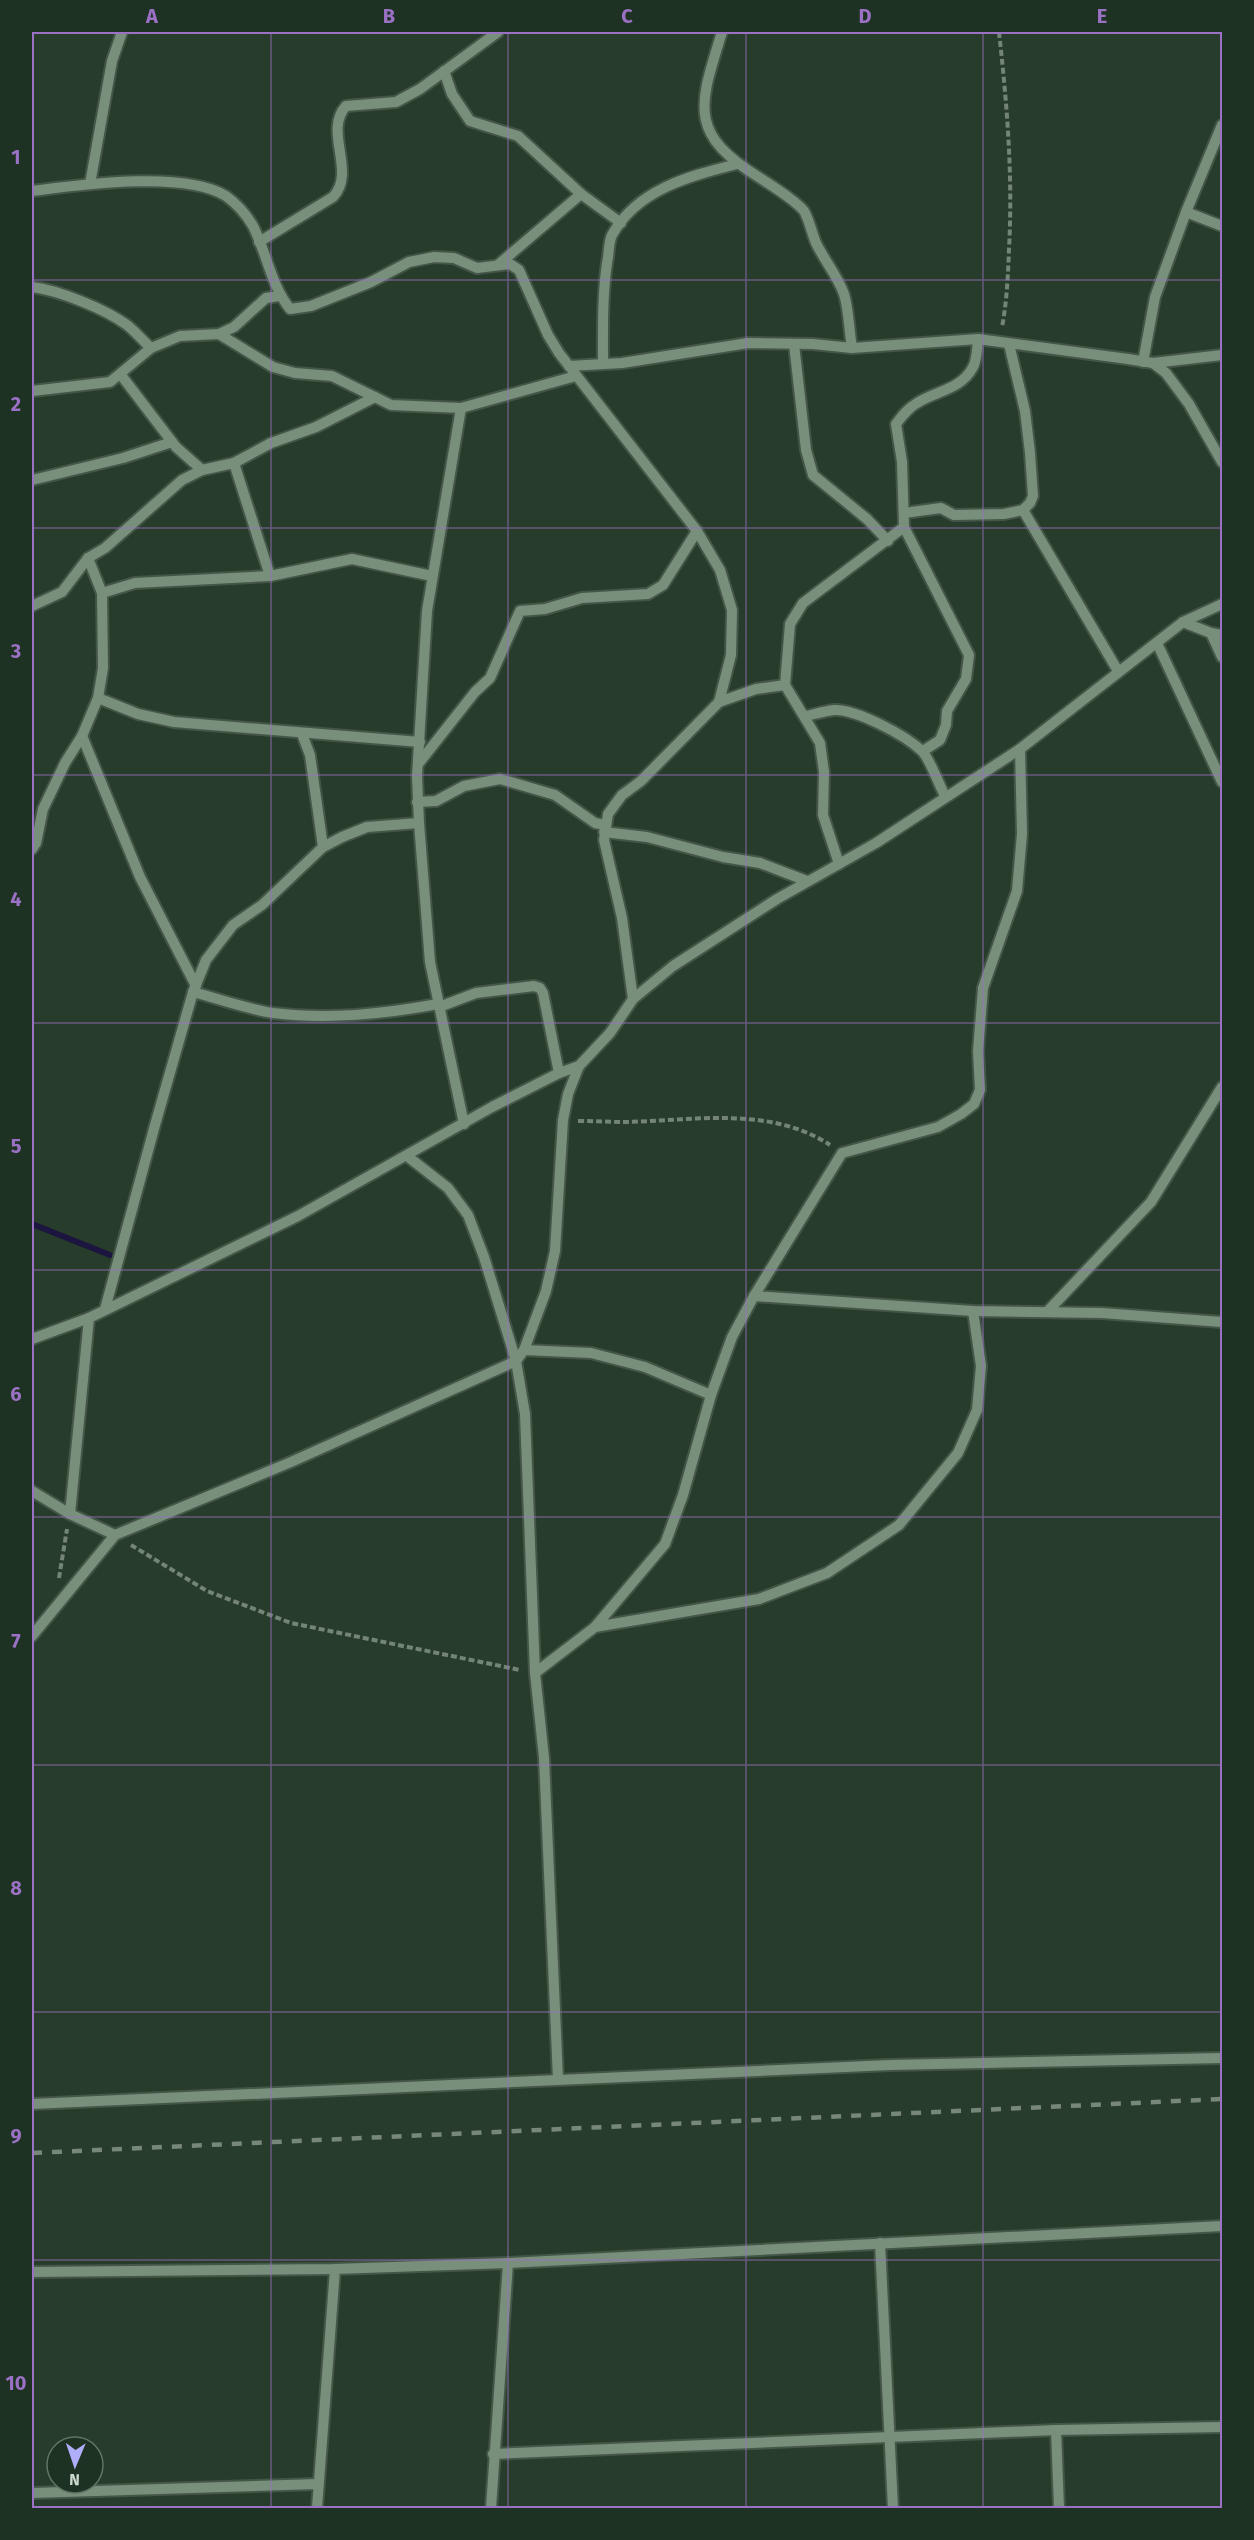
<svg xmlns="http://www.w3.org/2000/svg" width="1254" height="2540" viewBox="0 0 1254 2540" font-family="'Fira Sans',sans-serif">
	<rect width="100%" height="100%" fill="#273c2b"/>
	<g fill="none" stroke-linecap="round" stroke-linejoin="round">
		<!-- stream -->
		<path stroke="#1b153f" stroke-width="6" d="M 32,1224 L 110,1255"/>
		<!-- minor casing -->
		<g stroke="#445648" stroke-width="14">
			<g id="minor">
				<path d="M 722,32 C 700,104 686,133 760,178 C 771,185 797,202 804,211 C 810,221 812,235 817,245 C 825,261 838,277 844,294 C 849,310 849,331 852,348"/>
				<path d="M 444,71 L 452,94 L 470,121 L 518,136 L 581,194 L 621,223"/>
				<path d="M 90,184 L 112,61 L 122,32"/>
				<path d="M 32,191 C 80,185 184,170 226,196 C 237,204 246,214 253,226 C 267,254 271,285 290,309 L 311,306 L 371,282 L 409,262 L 434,257 L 454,258 L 477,268 L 510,264 L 519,270 L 548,335 L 559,353 L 697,531 L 720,570 L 732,610 L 731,655 L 719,702"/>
				<path d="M 1186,212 L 1222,226"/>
				<path d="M 259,242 L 333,197 C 357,172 323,131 346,106 L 396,102 L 420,89 L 498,32"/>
				<path d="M 499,264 L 581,194"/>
				<path d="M 32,287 C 58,290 105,309 127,325 C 136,332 143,341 151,348"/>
				<path d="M 219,334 L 273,367 L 295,373 L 332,376 L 391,405 L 461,408 L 576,376"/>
				<path d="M 794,344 L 806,450 L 813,475 L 867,519 L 888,541"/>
				<path d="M 1143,362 L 1155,297 L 1186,212 L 1222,125"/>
				<path d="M 603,363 C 603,328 602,292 608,257 C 609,250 609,241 612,235 C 637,189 690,176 737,164"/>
				<path d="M 1153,363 L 1222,355"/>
				<path d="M 569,366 L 622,363 L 748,343 L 813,344 L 852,348 L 978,339 L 1128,359 L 1153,363 L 1166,373 L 1189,404 L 1222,462"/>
				<path d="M 121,375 L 176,447 L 202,470"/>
				<path d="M 32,391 L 110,382 L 151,348 L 180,336 L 219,334 L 234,327 L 266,298 L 279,296"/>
				<path d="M 461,408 L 427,611 L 417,776 L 419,823 L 430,962 L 464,1124"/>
				<path d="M 234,463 L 270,576"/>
				<path d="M 32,480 L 123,458 L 172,442"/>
				<path d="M 1023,510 L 1118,671"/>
				<path d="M 904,513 L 941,508 L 954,515 L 1004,514 L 1023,510 L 1030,503 L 1033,496 L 1030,453 L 1025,411 L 1009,344"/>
				<path d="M 904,527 L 969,655 L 966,679 L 947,711 L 946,725 L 940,740 L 923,751"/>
				<path d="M 102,593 L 135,583 L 270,576 L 352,559 L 432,576"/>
				<path d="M 32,606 L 62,592 L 88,558 L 105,548 L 182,480 L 202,470 L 234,463 L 271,443 L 316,427 L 375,397"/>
				<path d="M 1183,622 L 1211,633 L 1222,635"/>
				<path d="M 1211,633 L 1222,657"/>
				<path d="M 1157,643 L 1222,782"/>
				<path d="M 785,685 L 820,743 L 824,772 L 823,815 L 839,864"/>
				<path d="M 98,698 L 138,714 L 174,722 L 420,742"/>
				<path d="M 806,716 C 815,714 825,711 834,710 C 856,709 905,735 922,751 C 930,759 939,785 945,796"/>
				<path d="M 302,734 L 310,755 L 323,847"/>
				<path d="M 82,736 L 140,877 L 196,986"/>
				<path d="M 419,763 L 475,692 L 490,678 L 520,611 L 545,609 L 582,598 L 648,594 L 663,585 L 697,531"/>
				<path d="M 417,802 L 436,801 L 464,786 L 500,779 L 555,795 L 595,823 L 605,825"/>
				<path d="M 604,832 L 647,837 L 723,857 L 760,863 L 807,881"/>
				<path d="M 32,849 L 36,843 L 43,809 L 65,763 L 82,736 L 98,698 L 103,668 L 102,593 L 88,558"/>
				<path d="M 193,992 C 219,999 247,1009 273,1013 C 329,1020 383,1014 438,1004"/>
				<path d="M 633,999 L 622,918 L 604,840 L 608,814 L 622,795 L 641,781 L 719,702 L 756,689 L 785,685 L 790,624 L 803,603 L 904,527 L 902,462 L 896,424 C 902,416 908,408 917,403 C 935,391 961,390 973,367 C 977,360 977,348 978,339"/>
				<path d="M 439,1007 L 476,993 L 534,986 L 540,988 L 543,993 L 559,1073"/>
				<path d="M 407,1156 L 448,1188 L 468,1215 L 484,1257 L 516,1361 L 525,1414 L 535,1673 L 544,1758 L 558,2079"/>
				<path d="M 754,1296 L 973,1311 L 1102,1313 L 1222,1322"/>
				<path d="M 105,1309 L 155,1125 L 193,992 L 206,960 L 233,925 L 262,905 L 323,847 L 342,837 L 367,827 L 419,823"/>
				<path d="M 1047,1312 L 1151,1202 L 1222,1087"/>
				<path d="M 32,1339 L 89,1318"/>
				<path d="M 524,1350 L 591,1353 L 645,1367 L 711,1395"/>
				<path d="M 32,1491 L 70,1514 L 115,1535"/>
				<path d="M 70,1514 L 89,1318 L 298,1216 L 492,1107 L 559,1073 L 579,1066 L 610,1033 L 633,999 L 673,966 L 777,899 L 876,843 L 1020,749"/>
				<path d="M 595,1627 L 759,1599 L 827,1573 L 899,1525 L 958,1453 L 977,1410 L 981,1366 L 973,1311"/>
				<path d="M 32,1636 L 115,1535 L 291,1462 L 516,1361 L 524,1350 L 546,1291 L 555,1251 L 563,1120 L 568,1094 L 579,1066"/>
				<path d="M 535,1673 L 595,1627 L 665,1544 L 683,1495 L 711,1395 L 732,1337 L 754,1296 L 842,1153 L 938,1127 L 961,1114 L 974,1104 L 980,1090 L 978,1051 L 983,988 L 1017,891 L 1022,834 L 1020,749 L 1183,622 L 1222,604"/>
				<path d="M 32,2104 L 890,2065 L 1222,2058"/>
				<path d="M 880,2243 L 893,2508"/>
				<path d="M 32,2272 L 335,2269 L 508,2263 L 1222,2226"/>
				<path d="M 1056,2430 L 1059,2508"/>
				<path d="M 493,2454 L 1056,2430 L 1222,2427"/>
				<path d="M 32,2493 L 318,2484"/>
				<path d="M 317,2508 L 335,2269"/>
				<path d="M 491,2508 L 508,2263"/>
			</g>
		</g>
		<!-- path -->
		<g stroke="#748577" stroke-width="4" stroke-dasharray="6 3" stroke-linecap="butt">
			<path d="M 999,32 C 1007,104 1013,176 1009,249 C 1008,275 1007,301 1002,327"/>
			<path d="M 578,1121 C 594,1121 609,1122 624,1122 C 692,1121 769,1105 830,1145"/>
			<path d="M 131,1545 L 207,1591 L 291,1623 L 520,1670"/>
			<path d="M 59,1578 L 67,1529"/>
		</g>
		<!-- minor -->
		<use href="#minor" stroke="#788f7c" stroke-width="10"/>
		<!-- rail -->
		<path stroke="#77887a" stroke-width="4.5" stroke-dasharray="10 10" stroke-linecap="butt" d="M 32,2153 L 1222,2099"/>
	</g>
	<!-- grid -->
	<path fill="none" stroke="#9b71c5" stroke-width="1.5" stroke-opacity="0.55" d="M 271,32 L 271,2508M 508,32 L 508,2508M 746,32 L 746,2508M 983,32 L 983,2508M 32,280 L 1222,280M 32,528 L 1222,528M 32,775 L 1222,775M 32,1023 L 1222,1023M 32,1270 L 1222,1270M 32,1517 L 1222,1517M 32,1765 L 1222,1765M 32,2012 L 1222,2012M 32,2260 L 1222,2260"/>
	<!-- border -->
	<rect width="1254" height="2540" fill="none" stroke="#1d3222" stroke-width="66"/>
	<!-- north arrow -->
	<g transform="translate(75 2465) rotate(182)"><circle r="28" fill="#1d3222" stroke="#637466" stroke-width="1.5"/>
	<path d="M0-4.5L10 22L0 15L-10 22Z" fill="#b0adfa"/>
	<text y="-9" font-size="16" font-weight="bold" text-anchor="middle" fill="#cbd8cd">N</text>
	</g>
	<rect x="33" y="33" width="1188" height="2474" fill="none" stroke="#9b71c5" stroke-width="2"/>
	<g font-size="20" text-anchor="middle" font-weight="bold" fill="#9b71c5">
		<text x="152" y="23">A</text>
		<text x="389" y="23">B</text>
		<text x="627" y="23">C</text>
		<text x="865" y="23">D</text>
		<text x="1102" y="23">E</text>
		<text x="16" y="164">1</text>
		<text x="16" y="411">2</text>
		<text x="16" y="658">3</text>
		<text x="16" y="906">4</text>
		<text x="16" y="1153">5</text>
		<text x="16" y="1401">6</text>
		<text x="16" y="1648">7</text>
		<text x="16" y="1895">8</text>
		<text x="16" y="2143">9</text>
		<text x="16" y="2390">10</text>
	</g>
</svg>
